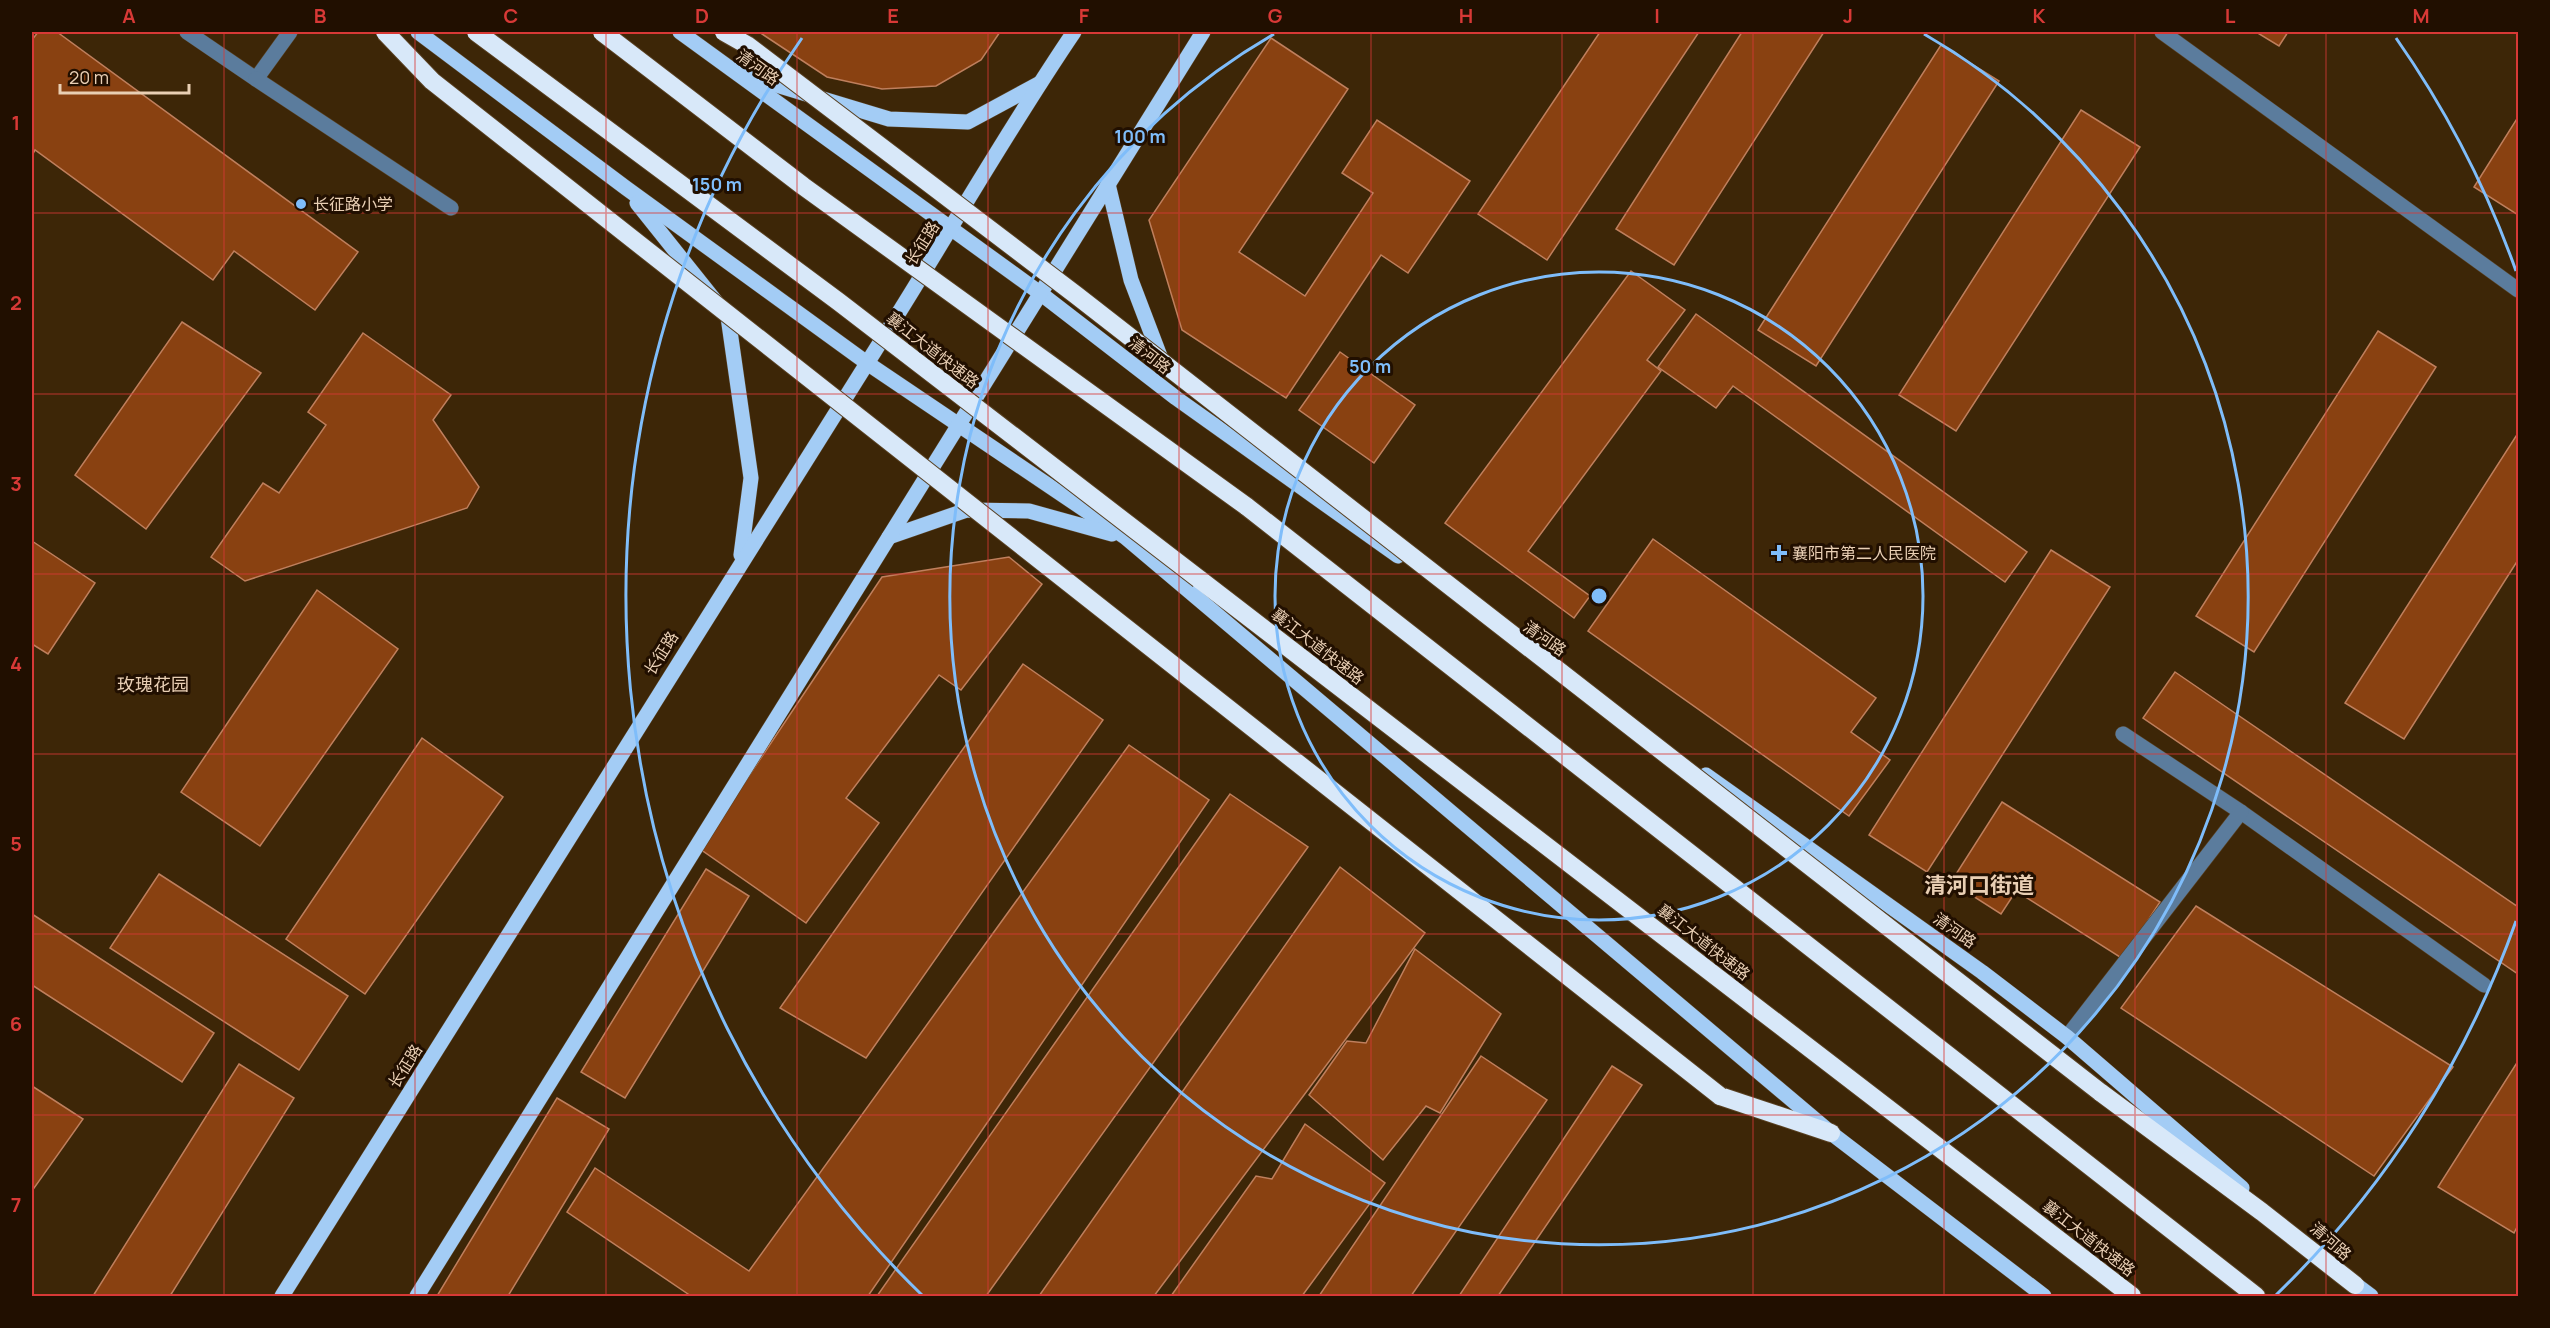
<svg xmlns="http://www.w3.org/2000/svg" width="2550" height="1328" viewBox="0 0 2550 1328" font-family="Manrope,'Noto Sans SC',sans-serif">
	<rect width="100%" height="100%" fill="#3d2607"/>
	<!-- building -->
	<g fill="#894111" stroke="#bf7f5d" stroke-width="1.5">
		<path d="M 38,32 L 57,32 L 358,252 L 315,310 L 234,251 L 213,280 L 35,150 L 32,156 L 32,40 Z"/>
		<path d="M 759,32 L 1000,32 L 981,60 L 936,86 L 882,89 L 827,77 Z"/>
		<path d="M 1600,32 L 1699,32 L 1547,260 L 1478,214 Z"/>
		<path d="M 1742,32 L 1824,32 L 1674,265 L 1616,229 Z"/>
		<path d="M 2256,32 L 2288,32 L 2279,46 Z"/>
		<path d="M 1271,38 L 1348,89 L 1239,252 L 1305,296 L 1373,193 L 1342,173 L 1377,120 L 1470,181 L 1408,273 L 1381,255 L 1286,398 L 1182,330 L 1149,220 Z"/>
		<path d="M 1941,45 L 1999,81 L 1816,366 L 1758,330 Z"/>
		<path d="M 2081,110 L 2140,147 L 1956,431 L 1899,395 Z"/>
		<path d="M 2518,117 L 2518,215 L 2474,187 Z"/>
		<path d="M 1631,271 L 1685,310 L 1647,360 L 1661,371 L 1528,551 L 1590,596 L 1574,618 L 1445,523 Z"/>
		<path d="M 1696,314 L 2027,552 L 2005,582 L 1733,386 L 1716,408 L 1658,367 Z"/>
		<path d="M 182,322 L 261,373 L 146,529 L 75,475 Z"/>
		<path d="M 2378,331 L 2436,367 L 2254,652 L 2196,616 Z"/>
		<path d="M 363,333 L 451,395 L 433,420 L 479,487 L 467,508 L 245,581 L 211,557 L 263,483 L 279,493 L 326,425 L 308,412 Z"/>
		<path d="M 1340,352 L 1415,405 L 1374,463 L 1299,410 Z"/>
		<path d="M 2518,433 L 2518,560 L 2404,739 L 2345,703 Z"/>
		<path d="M 1653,539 L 1876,698 L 1851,732 L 1890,760 L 1849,816 L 1588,631 Z"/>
		<path d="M 32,541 L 95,583 L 48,654 L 32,644 Z"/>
		<path d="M 2051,550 L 2110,587 L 1927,872 L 1869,835 Z"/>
		<path d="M 1009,557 L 1042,584 L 961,690 L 939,675 L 846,798 L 879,823 L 806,923 L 700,849 L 882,577 Z"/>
		<path d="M 317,590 L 398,649 L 260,846 L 181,792 Z"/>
		<path d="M 1023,664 L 1103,720 L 866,1058 L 780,1008 Z"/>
		<path d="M 2175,672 L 2518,907 L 2518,974 L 2143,718 Z"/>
		<path d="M 422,738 L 503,797 L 365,994 L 286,939 Z"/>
		<path d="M 1129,745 L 1209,800 L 868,1296 L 691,1296 L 567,1212 L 595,1168 L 749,1271 Z"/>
		<path d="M 1230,794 L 1308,847 L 986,1296 L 877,1296 Z"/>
		<path d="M 2002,802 L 2160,902 L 2123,959 L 2016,891 L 2001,914 L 1951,882 Z"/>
		<path d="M 1340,867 L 1425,933 L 1154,1296 L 1039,1296 Z"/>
		<path d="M 706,869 L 749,896 L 625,1098 L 581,1072 Z"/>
		<path d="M 159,874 L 348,996 L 299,1070 L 110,948 Z"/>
		<path d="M 2196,906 L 2453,1067 L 2374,1176 L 2121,1008 Z"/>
		<path d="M 32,914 L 214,1033 L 182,1082 L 32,985 Z"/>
		<path d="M 1415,949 L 1501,1014 L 1440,1113 L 1426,1106 L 1383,1160 L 1309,1095 L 1347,1041 L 1366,1043 Z"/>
		<path d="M 1481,1056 L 1547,1100 L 1411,1296 L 1319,1296 Z"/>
		<path d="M 2518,1061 L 2518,1225 L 2514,1233 L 2438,1187 Z"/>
		<path d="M 239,1064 L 294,1098 L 170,1296 L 93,1296 Z"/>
		<path d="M 1612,1066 L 1642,1085 L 1498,1296 L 1459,1296 Z"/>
		<path d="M 32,1086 L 83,1119 L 32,1191 Z"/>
		<path d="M 557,1098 L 609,1129 L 508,1296 L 437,1296 Z"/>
		<path d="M 1305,1124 L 1385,1183 L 1302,1296 L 1171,1296 L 1256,1176 L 1272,1179 Z"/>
	</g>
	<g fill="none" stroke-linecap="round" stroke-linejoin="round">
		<!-- minor casing -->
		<g stroke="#594123" stroke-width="16">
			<g id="minor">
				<path d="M 187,32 L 256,79 L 290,32"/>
				<path d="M 2162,32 L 2518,290"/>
				<path d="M 256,79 L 451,208"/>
				<path d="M 2123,734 L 2241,812 L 2484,985"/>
				<path d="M 2067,1037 L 2241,812"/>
			</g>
		</g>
		<!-- major casing -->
		<g stroke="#594123" stroke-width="16">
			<g id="major">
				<path d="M 418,32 L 626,188 L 867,363 L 1125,537 L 1831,1133 L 2044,1296"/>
				<path d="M 680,32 L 1040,293 L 1176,398 L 1398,556"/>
				<path d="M 747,76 L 889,119 L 968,122 L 1040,83"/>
				<path d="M 1108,184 L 1131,280 L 1163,364"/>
				<path d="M 637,203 L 728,317 L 751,478 L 741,555"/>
				<path d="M 889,537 L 967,510 L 1029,511 L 1112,534"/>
				<path d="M 1706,775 L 1982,972 L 2067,1037 L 2242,1188"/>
				<path d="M 2347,1278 L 2371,1296"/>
				<path d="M 282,1296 C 479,980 676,664 876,349 C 943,244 1004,135 1074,32"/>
				<path d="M 417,1296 L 1203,32"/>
			</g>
		</g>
		<!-- highway casing -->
		<g stroke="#594123" stroke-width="20">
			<g id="highway">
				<path d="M 1246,506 L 2256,1296"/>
				<path d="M 1199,579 L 2132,1296"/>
				<path d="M 2100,1092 L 2262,1212 L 2355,1285"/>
				<path d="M 1720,1096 L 1831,1133"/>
			</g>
		</g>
		<!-- minor -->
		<use href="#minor" stroke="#5b7c9d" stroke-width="15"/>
		<!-- major -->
		<use href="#major" stroke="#a3ccf5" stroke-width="15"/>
		<!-- highway -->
		<use href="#highway" stroke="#d8e8f9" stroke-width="18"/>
		<!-- highway-bridge casing -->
		<g stroke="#594123" stroke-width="20" stroke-linecap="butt">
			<g id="highway-bridge">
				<path d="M 385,32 L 432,81 L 1720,1096"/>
				<path d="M 476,32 L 839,302 L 1199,579"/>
				<path d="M 602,32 L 803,186 L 1246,506"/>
				<path d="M 724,32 L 747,45 L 1076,295 L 2100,1092"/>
			</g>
		</g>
		<!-- highway-bridge -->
		<use href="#highway-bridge" stroke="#d8e8f9" stroke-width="18"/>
	</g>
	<!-- grid -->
	<path fill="none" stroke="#d83936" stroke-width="1.5" stroke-opacity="0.55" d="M 224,32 L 224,1296M 415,32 L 415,1296M 606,32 L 606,1296M 797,32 L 797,1296M 988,32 L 988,1296M 1179,32 L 1179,1296M 1371,32 L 1371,1296M 1562,32 L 1562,1296M 1753,32 L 1753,1296M 1944,32 L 1944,1296M 2135,32 L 2135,1296M 2326,32 L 2326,1296M 32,213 L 2518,213M 32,394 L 2518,394M 32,574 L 2518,574M 32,754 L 2518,754M 32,934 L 2518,934M 32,1115 L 2518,1115"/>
	<!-- distance rings -->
	<g fill="none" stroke="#7fbdfa" stroke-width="3">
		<circle cx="1599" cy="596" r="324"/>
		<path d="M1924 34A649 649 0 1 1 1274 34"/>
		<path d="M2516 921A973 973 0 0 1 2275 1296M923 1296A973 973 0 0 1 802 38M2396 38A973 973 0 0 1 2516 271"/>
	</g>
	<!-- markers -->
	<g fill="#7fbdfa" stroke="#210f00" stroke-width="2">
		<circle cx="301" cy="204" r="6"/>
		<path d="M1776 544h6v6h6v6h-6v6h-6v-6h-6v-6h6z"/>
	</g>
	<g text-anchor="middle" stroke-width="6" stroke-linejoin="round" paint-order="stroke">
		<!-- street labels -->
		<g font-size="16" fill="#e9cfb4" stroke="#210f00">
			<text transform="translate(758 67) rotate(36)" y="6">清河路</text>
			<text transform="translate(922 243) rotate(-58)" y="6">长征路</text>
			<text transform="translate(933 350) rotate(38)" y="6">襄江大道快速路</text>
			<text transform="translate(1150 355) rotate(38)" y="6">清河路</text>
			<text transform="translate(1545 638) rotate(35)" y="6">清河路</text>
			<text transform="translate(1318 646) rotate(38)" y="6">襄江大道快速路</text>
			<text transform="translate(661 653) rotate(-58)" y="6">长征路</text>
			<text transform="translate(1955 930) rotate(35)" y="6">清河路</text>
			<text transform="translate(1704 942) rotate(38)" y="6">襄江大道快速路</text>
			<text transform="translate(405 1066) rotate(-58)" y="6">长征路</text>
			<text transform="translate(2089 1238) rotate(38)" y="6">襄江大道快速路</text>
			<text transform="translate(2331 1241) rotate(41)" y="6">清河路</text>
		</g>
		<!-- poi labels -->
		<g font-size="16" fill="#e9cfb4" stroke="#210f00" text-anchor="start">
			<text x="313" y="210">长征路小学</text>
			<text x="1792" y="559">襄阳市第二人民医院</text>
		</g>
		<!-- neighbourhood labels -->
		<g font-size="18" fill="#e9cfb4" stroke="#210f00">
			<text x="153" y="691">玫瑰花园</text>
		</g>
		<!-- district labels -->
		<g font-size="22" font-weight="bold" fill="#e9cfb4" stroke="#210f00">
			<text x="1979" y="893">清河口街道</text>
		</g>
	</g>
	<circle cx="1599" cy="596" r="9" fill="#7fbdfa" stroke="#210f00" stroke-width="3"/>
	<g font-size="18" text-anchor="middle" font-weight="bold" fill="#7fbdfa" stroke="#210f00" stroke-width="6" stroke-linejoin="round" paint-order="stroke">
		<text x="1140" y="143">100 m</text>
		<text x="717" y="191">150 m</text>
		<text x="1370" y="373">50 m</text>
	</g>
	<!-- border -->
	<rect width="2550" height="1328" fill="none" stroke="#210f00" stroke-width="66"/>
	<!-- scale -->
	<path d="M60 84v9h129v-9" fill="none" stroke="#e9cfb4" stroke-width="3"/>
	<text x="69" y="84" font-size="18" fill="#e9cfb4" stroke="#210f00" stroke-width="4.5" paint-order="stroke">20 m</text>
	<rect x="33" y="33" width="2484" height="1262" fill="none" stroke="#d83936" stroke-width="2"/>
	<g font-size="20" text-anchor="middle" font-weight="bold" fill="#d83936">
		<text x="129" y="23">A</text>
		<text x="320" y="23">B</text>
		<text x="511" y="23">C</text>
		<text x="702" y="23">D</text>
		<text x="893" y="23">E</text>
		<text x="1084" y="23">F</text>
		<text x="1275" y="23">G</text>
		<text x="1466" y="23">H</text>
		<text x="1657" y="23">I</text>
		<text x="1848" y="23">J</text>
		<text x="2039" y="23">K</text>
		<text x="2230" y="23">L</text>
		<text x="2421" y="23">M</text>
		<text x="16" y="130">1</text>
		<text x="16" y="310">2</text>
		<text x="16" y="491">3</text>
		<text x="16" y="671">4</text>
		<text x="16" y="851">5</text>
		<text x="16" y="1031">6</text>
		<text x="16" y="1212">7</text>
	</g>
</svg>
